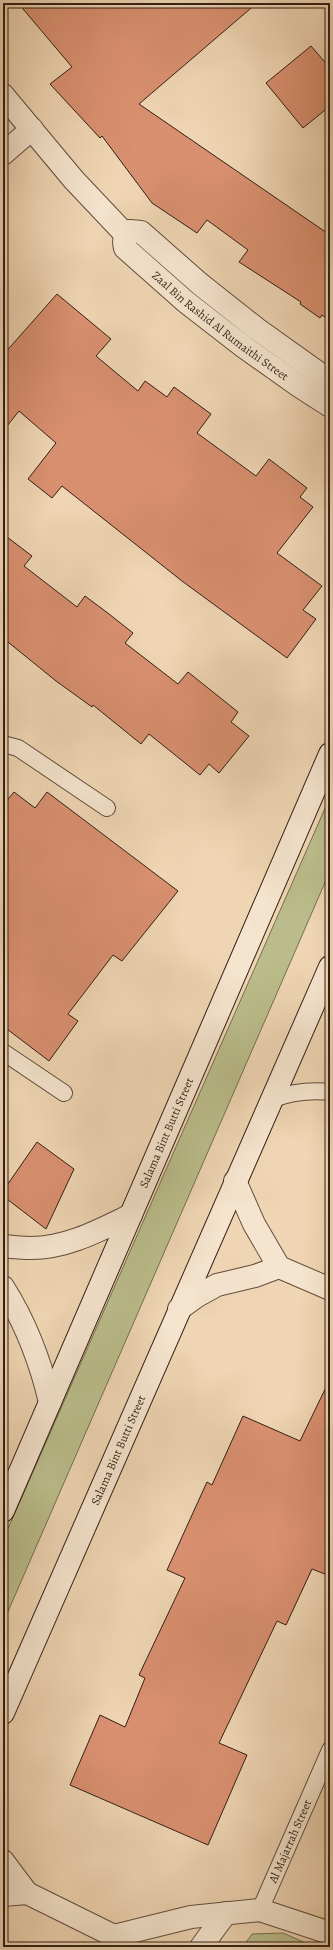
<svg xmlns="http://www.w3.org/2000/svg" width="333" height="1950" viewBox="0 0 333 1950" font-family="Alegreya,serif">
	<rect width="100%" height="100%" fill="#efd5b3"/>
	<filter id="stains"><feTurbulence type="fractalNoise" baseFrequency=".005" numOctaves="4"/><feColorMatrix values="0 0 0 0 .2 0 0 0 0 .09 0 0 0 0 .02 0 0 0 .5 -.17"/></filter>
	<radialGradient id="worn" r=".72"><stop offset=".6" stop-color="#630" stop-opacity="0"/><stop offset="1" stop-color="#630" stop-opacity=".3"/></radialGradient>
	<!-- green -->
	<g fill="#babd8b" stroke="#766e50">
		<path d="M 330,797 L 330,871 L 3,1623 L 3,1540 Z"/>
		<path d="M 283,1933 L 315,1947 L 243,1947 L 252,1934 Z"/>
	</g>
	<!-- building -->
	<g fill="#d99070" stroke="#311f15">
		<path d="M 18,3 L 257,3 L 139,104 L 330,235 L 330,321 L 322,315 L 320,318 L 300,304 L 301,302 L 239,262 L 248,250 L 207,220 L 197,233 L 152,203 L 102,136 L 100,138 L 50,84 L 72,67 Z"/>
		<path d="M 311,46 L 330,68 L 330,106 L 303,128 L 266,83 Z"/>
		<path d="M 57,294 L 111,339 L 96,356 L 138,391 L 145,381 L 167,397 L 174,387 L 211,414 L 197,433 L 256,476 L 269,459 L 307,488 L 300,497 L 313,507 L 277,553 L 322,586 L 303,610 L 316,619 L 287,658 L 182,581 L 62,486 L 52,498 L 28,479 L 56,443 L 19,411 L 3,431 L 3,355 Z"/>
		<path d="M 3,534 L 32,556 L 24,566 L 77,607 L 85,596 L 109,614 L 133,633 L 125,643 L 178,684 L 188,672 L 238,712 L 231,722 L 249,736 L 219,773 L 209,764 L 200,775 L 149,734 L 141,744 L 93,705 L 92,707 L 56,681 L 3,638 Z"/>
		<path d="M 14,792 L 35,808 L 47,792 L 178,891 L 122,961 L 113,955 L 68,1014 L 78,1021 L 49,1061 L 3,1026 L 3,805 Z"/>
		<path d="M 37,1142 L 74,1169 L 46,1229 L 3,1196 L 3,1191 Z"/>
		<path d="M 330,1379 L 330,1576 L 312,1569 L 286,1625 L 277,1621 L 219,1743 L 247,1755 L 208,1845 L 70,1785 L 100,1715 L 125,1727 L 145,1678 L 139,1675 L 185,1578 L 167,1570 L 207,1482 L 212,1485 L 243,1416 L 300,1441 Z"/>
	</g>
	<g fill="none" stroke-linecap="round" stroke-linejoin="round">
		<!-- lane casing -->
		<g stroke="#604c3c" stroke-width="18">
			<g id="lane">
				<path d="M 3,744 L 18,748 L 107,808"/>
				<path d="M 3,1052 L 64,1093"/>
				<path d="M 273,1099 C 292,1092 309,1090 330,1092"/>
				<path id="s1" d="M 260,1910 L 330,1750"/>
			</g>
		</g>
		<!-- street casing -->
		<g stroke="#604c3c" stroke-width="24">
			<g id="street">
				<path d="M 3,95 L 74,180 L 126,235"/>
				<path d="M 3,154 L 32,129"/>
				<path id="s2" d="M 330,381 L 257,329 L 200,284 L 141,232 L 130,231 C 124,237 123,241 125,248 L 186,302 L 244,347 L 299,386 L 330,406"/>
				<path d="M 235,1181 L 254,1224 L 279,1267 L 330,1289"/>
				<path d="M 3,1246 C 12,1247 22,1248 31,1248 C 67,1248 100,1230 131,1215"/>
				<path d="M 3,1287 C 26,1323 40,1360 50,1402"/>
				<path d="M 179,1309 L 197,1296 L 217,1285 L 255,1276 L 279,1267"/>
				<path d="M 3,1861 L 27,1893 L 114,1936 L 119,1947"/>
				<path d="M 3,1895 L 27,1893"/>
				<path d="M 114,1936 L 191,1917 L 260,1910 L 330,1933"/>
				<path d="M 201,1947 L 226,1913"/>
			</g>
		</g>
		<!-- secondary casing -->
		<g stroke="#311f15" stroke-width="24">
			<g id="secondary">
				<path id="s3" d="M 3,1511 L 330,754"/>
				<path id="s4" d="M 3,1713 L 330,967"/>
			</g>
		</g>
		<!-- lane -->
		<use href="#lane" stroke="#f5e4ce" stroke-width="16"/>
		<!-- street -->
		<use href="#street" stroke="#f5e4ce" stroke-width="22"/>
		<!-- secondary -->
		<use href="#secondary" stroke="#f5e4ce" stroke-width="22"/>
	</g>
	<g text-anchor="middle" stroke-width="4" stroke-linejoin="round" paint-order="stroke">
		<!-- street labels -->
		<g font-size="12" fill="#311f15" stroke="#f5e4ce">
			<text dy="4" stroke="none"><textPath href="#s2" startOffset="394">Zaal Bin Rashid Al Rumaithi Street</textPath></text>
			<text dy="4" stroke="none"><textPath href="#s3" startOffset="412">Salama Bint Butti Street</textPath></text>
			<text dy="4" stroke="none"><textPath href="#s4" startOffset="287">Salama Bint Butti Street</textPath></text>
			<text dy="4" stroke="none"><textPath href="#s1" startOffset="75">Al Majarrah Street</textPath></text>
		</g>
	</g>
	<!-- margin -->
	<rect width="333" height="1950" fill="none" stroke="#efd5b3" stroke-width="16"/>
	<rect x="4" y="4" width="325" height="1942" fill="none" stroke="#311f15" stroke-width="2"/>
	<rect x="8" y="8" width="317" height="1934" fill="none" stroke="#311f15"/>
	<rect width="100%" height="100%" filter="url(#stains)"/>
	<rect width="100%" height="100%" fill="url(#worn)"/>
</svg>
